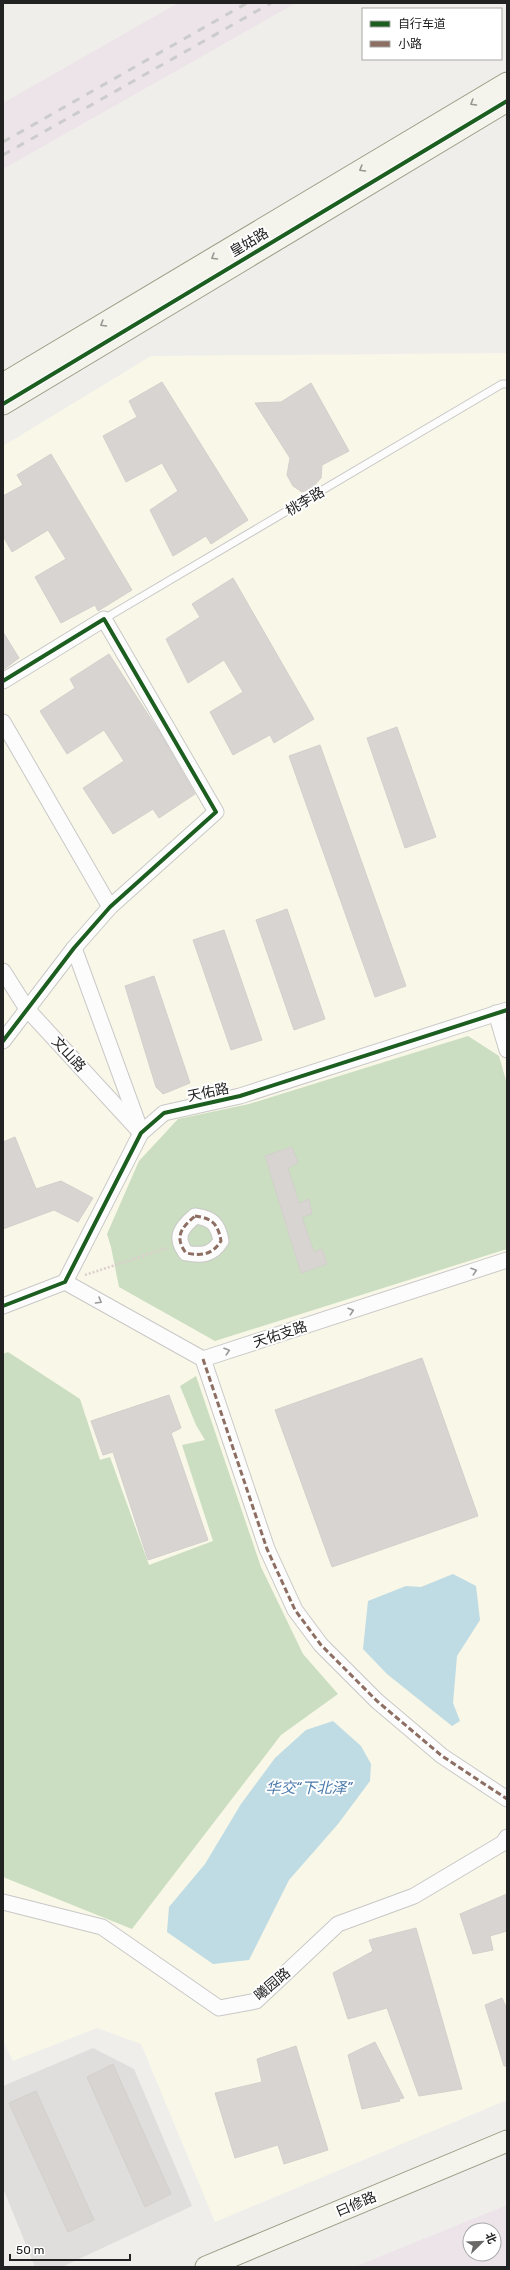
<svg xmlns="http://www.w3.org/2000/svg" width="510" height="2270" viewBox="0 0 510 2270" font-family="Rubik,'Noto Sans SC',sans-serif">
	<rect width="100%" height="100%" fill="#f0eeeb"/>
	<!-- residential -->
	<path fill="#dfdedc" d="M 93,2048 L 134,2069 L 192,2206 L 62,2267 L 35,2267 L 3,2188 L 3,2086 Z"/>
	<!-- industrial -->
	<g fill="#ede4e9" fill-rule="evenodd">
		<path d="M 178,3 L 296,3 L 3,169 L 3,103 Z"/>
		<path d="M 507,2205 L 507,2267 L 354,2267 ZM 470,2230 L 494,2230 L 494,2254 L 470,2254 Z"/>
	</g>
	<!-- education -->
	<path fill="#f8f7e8" d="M 507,353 L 507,2100 L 215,2222 L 141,2044 L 97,2028 L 13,2061 L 3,2041 L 3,446 L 151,356 Z"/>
	<!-- forest -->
	<g fill="#cbdec1">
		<path d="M 468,1036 L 499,1056 L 507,1084 L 507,1249 L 215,1341 L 119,1287 L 111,1247 L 107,1234 L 139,1161 L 178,1119 L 249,1104 Z"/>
		<path d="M 8,1352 L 80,1399 L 100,1460 L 110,1457 L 149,1565 L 213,1541 L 182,1445 L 205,1440 L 196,1425 L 180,1386 L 196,1376 L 261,1567 L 303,1654 L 338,1694 L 281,1735 L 132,1929 L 3,1877 L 3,1354 Z"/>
	</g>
	<!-- water -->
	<g fill="#bfdbe3">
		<path d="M 453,1574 L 476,1586 L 480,1620 L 457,1656 L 453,1703 L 460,1721 L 452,1726 L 387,1674 L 363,1649 L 368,1601 L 406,1586 L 421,1587 Z"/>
		<path d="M 333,1721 L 361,1746 L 371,1764 L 370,1781 L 338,1824 L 289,1880 L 249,1960 L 213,1964 L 167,1932 L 169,1907 L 205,1864 L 241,1804 L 275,1758 L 306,1730 Z"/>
	</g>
	<!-- building -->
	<g fill="#d7d4d2" stroke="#d3d0cc">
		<path d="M 162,382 L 248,520 L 211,544 L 206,536 L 173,556 L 150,510 L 178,491 L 162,463 L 126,482 L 103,436 L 137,417 L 129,401 Z"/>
		<path d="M 311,383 L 349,451 L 322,465 L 321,478 L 312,488 L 302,492 L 293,486 L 287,475 L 290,458 L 255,403 L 281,402 Z"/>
		<path d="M 51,454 L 132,590 L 98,611 L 95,605 L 61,623 L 35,577 L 66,559 L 48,530 L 12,552 L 3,536 L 3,496 L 23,485 L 17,475 Z"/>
		<path d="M 233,578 L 314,719 L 274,743 L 270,735 L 233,755 L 210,712 L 243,692 L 224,660 L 188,683 L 166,639 L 200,617 L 192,604 Z"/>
		<path d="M 3,632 L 19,658 L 3,670 Z"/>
		<path d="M 109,654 L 160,733 L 195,794 L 159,818 L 153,809 L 113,834 L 83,788 L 124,761 L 104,730 L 67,754 L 40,711 L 75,688 L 70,679 Z"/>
		<path d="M 397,727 L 436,837 L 405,848 L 367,738 Z"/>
		<path d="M 320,745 L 406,986 L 375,997 L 289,756 Z"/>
		<path d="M 287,909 L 325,1019 L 294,1030 L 256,920 Z"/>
		<path d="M 224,930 L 262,1040 L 231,1050 L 193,940 Z"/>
		<path d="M 154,976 L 190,1083 L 163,1094 L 156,1087 L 125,986 Z"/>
		<path d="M 15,1137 L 36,1189 L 61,1181 L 93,1198 L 78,1222 L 54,1210 L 3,1229 L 3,1142 Z"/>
		<path d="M 292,1147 L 298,1163 L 288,1168 L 299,1203 L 309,1199 L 312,1214 L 302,1217 L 314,1252 L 322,1249 L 327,1264 L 301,1273 L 265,1156 Z"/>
		<path d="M 422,1358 L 478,1516 L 332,1567 L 275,1410 Z"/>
		<path d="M 169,1395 L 181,1428 L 171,1433 L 208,1540 L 148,1560 L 113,1452 L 103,1455 L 91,1421 Z"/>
		<path d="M 507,1894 L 507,1931 L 490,1936 L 493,1950 L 473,1954 L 460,1914 Z"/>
		<path d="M 416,1928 L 462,2089 L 419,2096 L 387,2008 L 348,2019 L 333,1973 L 373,1951 L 369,1940 Z"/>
		<path d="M 502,1998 L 507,2009 L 507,2066 L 504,2066 L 485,2005 Z"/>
		<path d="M 375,2042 L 404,2098 L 399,2099 L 400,2101 L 362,2109 L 348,2055 Z"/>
		<path d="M 296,2046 L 328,2150 L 284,2164 L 278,2145 L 235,2158 L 215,2093 L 262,2082 L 257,2059 Z"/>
		<path d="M 113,2064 L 171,2194 L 145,2207 L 87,2077 Z"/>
		<path d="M 36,2091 L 94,2220 L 68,2232 L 9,2103 Z"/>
	</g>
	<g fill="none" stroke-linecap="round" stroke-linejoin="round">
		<!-- lane casing -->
		<g stroke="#c9c8c7" stroke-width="9">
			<path id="lane" d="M 104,619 L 502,384 L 507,384"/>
		</g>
		<!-- street casing -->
		<g stroke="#c9c8c7" stroke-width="17">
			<g id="street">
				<path d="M 3,681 L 104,619 L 216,812 L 110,907 L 74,948 L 3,1041"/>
				<path d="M 3,722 L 110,907"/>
				<path d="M 74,948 L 139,1126"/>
				<path d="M 3,971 L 27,1009 L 141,1133"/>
				<path d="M 496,1013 L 507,1050"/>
				<path d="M 195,1216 C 212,1218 218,1224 221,1241 C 212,1255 202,1256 186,1253 C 174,1237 181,1228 195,1216 Z"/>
				<path d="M 65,1282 L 203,1359 L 507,1260"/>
				<path d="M 3,1306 L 65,1282 L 141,1133 L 164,1113 L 240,1096 L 507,1010"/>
				<path d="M 203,1359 L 267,1549 L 295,1610 L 321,1645 L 377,1701 L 442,1756 L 507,1799"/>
				<path d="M 3,1902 L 102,1927 L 219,2008 L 256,2001 L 338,1924 L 414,1896 L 503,1843 L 507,1837"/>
			</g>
		</g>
		<!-- secondary casing -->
		<g stroke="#999a82" stroke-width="23">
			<g id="secondary">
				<path d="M 3,384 L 507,83"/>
				<path d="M 3,404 L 507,101"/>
				<path d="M 206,2267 L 507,2141"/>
			</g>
		</g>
		<!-- path -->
		<path stroke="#dccecd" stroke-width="2.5" stroke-dasharray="2 2" stroke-linecap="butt" d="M 85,1275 L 167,1248"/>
		<!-- lane -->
		<use href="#lane" stroke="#fdfcfc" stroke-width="7"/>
		<!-- street -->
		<use href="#street" stroke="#fdfcfc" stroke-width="15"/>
		<!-- secondary -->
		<use href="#secondary" stroke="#f4f4ed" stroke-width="21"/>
		<!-- rail -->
		<g stroke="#ccc" stroke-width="3" stroke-dasharray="8 8" stroke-linecap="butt">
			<path d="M 3,142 L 247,3"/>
			<path d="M 3,155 L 271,3"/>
		</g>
		<!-- quiet -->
		<g stroke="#8d6e63" stroke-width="3" stroke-dasharray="6 3" stroke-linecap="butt">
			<path d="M 195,1216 C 212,1218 218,1224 221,1241 C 212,1255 202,1256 186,1253 C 174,1237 181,1228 195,1216 Z"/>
			<path d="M 203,1359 L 267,1549 L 295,1610 L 321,1645 L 377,1701 L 442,1756 L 507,1799"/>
		</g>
		<!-- cycleway casing -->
		<g stroke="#fff" stroke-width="6">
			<g id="cycleway">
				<path d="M 3,404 L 507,101"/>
				<path d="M 3,681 L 104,619 L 216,812 L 110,907 L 74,948 L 3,1041"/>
				<path d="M 3,1306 L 65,1282 L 141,1133 L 164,1113 L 240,1096 L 507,1010"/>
			</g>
		</g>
		<!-- cycleway -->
		<use href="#cycleway" stroke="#1b5e20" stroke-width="4"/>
	</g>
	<!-- one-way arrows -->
	<defs><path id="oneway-chevron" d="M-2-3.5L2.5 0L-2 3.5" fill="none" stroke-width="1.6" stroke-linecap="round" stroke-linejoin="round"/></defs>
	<g stroke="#969692">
		<use href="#oneway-chevron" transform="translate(473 103) rotate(149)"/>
		<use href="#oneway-chevron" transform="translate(362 169) rotate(149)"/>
		<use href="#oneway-chevron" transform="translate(214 257) rotate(149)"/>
		<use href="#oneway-chevron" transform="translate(103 324) rotate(149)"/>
	</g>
	<g stroke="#9a9a9a">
		<use href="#oneway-chevron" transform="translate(474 1271) rotate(-18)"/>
		<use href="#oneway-chevron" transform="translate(99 1301) rotate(30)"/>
		<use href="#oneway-chevron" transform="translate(351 1311) rotate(-18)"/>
		<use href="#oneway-chevron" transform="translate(227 1351) rotate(-18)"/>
	</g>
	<g text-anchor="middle" stroke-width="4" stroke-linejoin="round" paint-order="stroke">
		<!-- street labels -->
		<g font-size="14" fill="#222" stroke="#fff">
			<text transform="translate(249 242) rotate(-31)" y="5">皇姑路</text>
			<text transform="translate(305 501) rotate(-31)" y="5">桃李路</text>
			<text transform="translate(69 1054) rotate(47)" y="5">文山路</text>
			<text transform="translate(208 1092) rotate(-12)" y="5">天佑路</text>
			<text transform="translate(280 1334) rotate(-18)" y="5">天佑支路</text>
			<text transform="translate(272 1984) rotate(-40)" y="5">曦园路</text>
			<text transform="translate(356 2204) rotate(-23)" y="5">曰修路</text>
		</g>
		<!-- water labels -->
		<g font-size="15" font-style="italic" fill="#4a7aab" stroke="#fff">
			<text x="309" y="1793">华交“下北泽”</text>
		</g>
	</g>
	<!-- border -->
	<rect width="510" height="2270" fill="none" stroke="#222222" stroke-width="8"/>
	<!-- legend -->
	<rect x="362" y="8" width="140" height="52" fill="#ffffff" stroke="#a7a7a7"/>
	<rect x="370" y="21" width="20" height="6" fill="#1b5e20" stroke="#a7a7a7"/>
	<text x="398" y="28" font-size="12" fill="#222222">自行车道</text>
	<rect x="370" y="41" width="20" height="6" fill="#8d6e63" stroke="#a7a7a7"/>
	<text x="398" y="48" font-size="12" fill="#222222">小路</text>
	<!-- north arrow -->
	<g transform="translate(482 2242) rotate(67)"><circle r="19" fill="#ffffff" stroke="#a7a7a7"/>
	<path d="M0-3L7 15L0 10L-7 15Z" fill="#6a6968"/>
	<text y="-6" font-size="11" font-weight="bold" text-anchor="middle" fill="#222222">北</text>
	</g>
	<!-- scale -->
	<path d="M10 2254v6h120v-6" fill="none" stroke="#222222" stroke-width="2"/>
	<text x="16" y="2254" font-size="12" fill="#222222" stroke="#ffffff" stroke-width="3" paint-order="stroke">50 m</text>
</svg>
